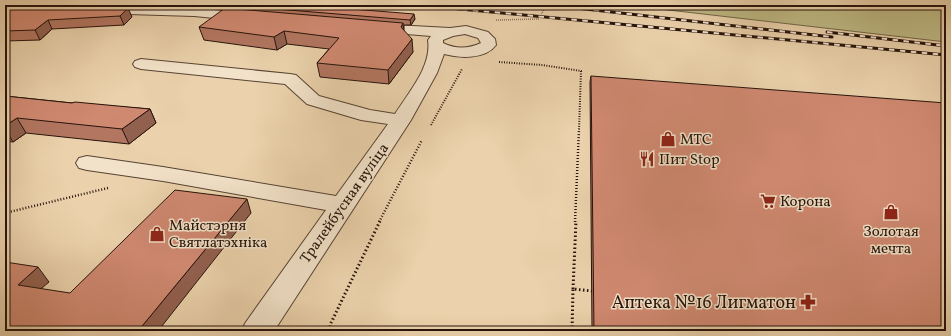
<svg xmlns="http://www.w3.org/2000/svg" width="951" height="336" viewBox="0 0 951 336" font-family="Vollkorn,serif">
	<rect width="100%" height="100%" fill="#ebd2ac"/>
	<filter id="stains"><feTurbulence type="fractalNoise" baseFrequency=".005" numOctaves="4"/><feColorMatrix values="0 0 0 0 .2 0 0 0 0 .09 0 0 0 0 .02 0 0 0 .5 -.17"/></filter>
	<radialGradient id="worn" r=".72"><stop offset=".6" stop-color="#630" stop-opacity="0"/><stop offset="1" stop-color="#630" stop-opacity=".3"/></radialGradient>
	<!-- green -->
	<path fill="#beba85" stroke="#726648" d="M 625,5 L 946,5 L 946,42 Z"/>
	<g fill="none" stroke-linecap="round" stroke-linejoin="round">
		<!-- minor casing -->
		<g stroke="#574333" stroke-width="2">
			<g id="minor">
				<path d="M 100,6 L 194,8 L 245,13 L 250,14 L 252,17 L 250,20 L 245,21 L 194,16 L 95,13 L 93,10 L 95,7 Z"/>
				<path d="M 375,24 L 450,28 L 466,26 L 488,32 L 495,39 L 496,45 C 485,60 459,58 444,54 L 437,73 L 411,120 L 274,331 L 241,331 L 246,322 L 326,210 L 163,181 L 87,170 L 79,168 L 76,163 L 79,158 L 87,156 L 163,167 L 336,196 L 388,124 L 361,120 L 307,104 L 285,84 L 141,69 L 135,67 L 133,64 L 135,61 L 141,59 L 290,74 L 296,75 L 319,96 L 370,110 L 395,114 C 409,92 432,66 428,40 L 431,36 L 370,31 L 368,28 L 370,25 ZM 465,34 L 478,38 L 481,43 C 468,49 455,49 443,43 L 443,40 L 453,36 Z"/>
			</g>
		</g>
		<!-- path-far3 -->
		<path stroke="#26130b" stroke-width="1.5" stroke-dasharray="0.5 1.5" stroke-linecap="butt" d="M 496,20 L 538,19 L 547,5"/>
		<!-- path-far2 -->
		<g stroke="#26130b" stroke-width="2" stroke-dasharray="1 1.5" stroke-linecap="butt">
			<path d="M 499,62 L 542,65 L 581,71 L 579,130"/>
			<path d="M 431,125 L 462,69"/>
		</g>
		<!-- path-far1 -->
		<g stroke="#26130b" stroke-width="2.5" stroke-dasharray="1 2" stroke-linecap="butt">
			<path d="M 5,213 L 108,188"/>
			<path d="M 379,222 L 422,140"/>
			<path d="M 575,222 L 579,129"/>
		</g>
		<!-- path -->
		<g stroke="#26130b" stroke-width="3" stroke-dasharray="1.5 2.5" stroke-linecap="butt">
			<path d="M 573,289 L 576,221"/>
			<path d="M 330,331 L 330,325 L 380,221"/>
			<path d="M 572,331 L 573,289 L 592,291"/>
		</g>
		<!-- minor -->
		<use href="#minor" fill="#f2e2c9" fill-rule="evenodd"/>
		<!-- rail casing -->
		<g stroke="#26130b" stroke-width="3">
			<g id="rail">
				<path d="M 418,5 L 946,55"/>
				<path d="M 550,5 L 832,37"/>
				<path d="M 827,32 L 946,46"/>
			</g>
		</g>
		<!-- rail -->
		<use href="#rail" stroke="#f2e2c9" stroke-width="2" stroke-dasharray="5.5" stroke-linecap="butt"/>
	</g>
	<!-- wall -->
	<g fill="#b37661" stroke="#26130b">
		<path d="M 5,5 L 132,17 L 124,25 L 52,29 L 40,40 L 5,41 Z"/>
		<path d="M 99,5 L 143,5 L 142,6 Z"/>
		<path d="M 240,6 L 415,19 L 411,25 L 404,25 L 404,30 L 413,52 L 389,84 L 320,77 L 317,63 L 329,49 L 287,44 L 277,50 L 204,40 L 199,27 L 241,10 Z"/>
		<path d="M 591,76 L 946,331 L 592,331 L 590,82 Z"/>
		<path d="M 5,96 L 72,103 L 150,109 L 156,123 L 129,144 L 26,133 L 13,142 L 5,141 Z"/>
	</g>
	<!-- shaded-wall -->
	<g fill="#92604f" stroke="#26130b">
		<path d="M 128,8 L 132,17 L 124,25 L 120,16 Z"/>
		<path d="M 414,14 L 415,19 L 411,25 L 410,20 Z"/>
		<path d="M 48,20 L 52,29 L 40,40 L 35,30 Z"/>
		<path d="M 403,23 L 404,35 L 401,27 Z"/>
		<path d="M 284,31 L 287,44 L 277,50 L 274,37 Z"/>
		<path d="M 412,39 L 413,52 L 389,84 L 388,70 Z"/>
		<path d="M 150,109 L 156,123 L 129,144 L 122,129 Z"/>
		<path d="M 17,118 L 26,133 L 13,142 L 5,129 L 5,126 Z"/>
		<path d="M 247,199 L 251,213 L 158,331 L 138,331 Z"/>
		<path d="M 38,267 L 49,282 L 29,299 L 18,285 Z"/>
	</g>
	<!-- building -->
	<g fill="#d08971" stroke="#26130b">
		<path d="M 5,5 L 78,5 L 128,8 L 120,16 L 48,20 L 35,30 L 5,31 Z"/>
		<path d="M 241,5 L 303,5 L 414,14 L 410,20 L 240,6 Z"/>
		<path d="M 225,8 L 403,23 L 401,27 L 412,39 L 388,70 L 317,63 L 339,38 L 284,31 L 274,37 L 199,27 Z"/>
		<path d="M 591,76 L 946,103 L 946,331 L 594,331 Z"/>
		<path d="M 5,96 L 72,103 L 75,102 L 150,109 L 122,129 L 17,118 L 5,126 Z"/>
		<path d="M 175,190 L 247,199 L 138,331 L 5,331 L 5,262 L 38,267 L 18,285 L 70,293 Z"/>
	</g>
	<!-- icons -->
	<defs>
		<g id="shop-bare" transform="scale(1.2)"><path d="M-5-2.5h2.3a2.7 3.5 0 0 1 5.4 0H5L5.5 6h-11ZM-1.5-2.5h3a1.5 2.3 0 0 0-3 0Z" fill="#8f2418" stroke="#f2e2c9" stroke-width="2.5" paint-order="stroke"/></g>
		<g id="restaurant-bare" transform="scale(1.2)"><path d="M-5-6h1v4h1v-4h1v4h1v-4h1v5L-1.5 .5V6h-2V.5L-5-1ZM5-6V6H3V1.5H1.5Q1.5-4 5-6Z" fill="#8f2418" stroke="#f2e2c9" stroke-width="2.5" paint-order="stroke"/></g>
		<g id="supermarket-bare" transform="scale(1.2)"><path d="M-6-5.5h2.5l.6 2H6L4.5 2H-2.5L-4.4-4H-6ZM-1.5 3.2a1.3 1.3 0 1 0 .1 0ZM3 3.2a1.3 1.3 0 1 0 .1 0Z" fill="#8f2418" stroke="#f2e2c9" stroke-width="2.5" paint-order="stroke"/></g>
		<g id="pharmacy-bare" transform="scale(1.2)"><path d="M-2-6h4v4h4v4h-4v4h-4v-4h-4v-4h4Z" fill="#8f2418" stroke="#f2e2c9" stroke-width="2.5" paint-order="stroke"/></g>
	</defs>
	<g fill-rule="evenodd">
		<use href="#shop-bare" x="668" y="139"/>
		<use href="#restaurant-bare" x="647" y="159"/>
		<use href="#supermarket-bare" x="768" y="201"/>
		<use href="#shop-bare" x="891" y="212"/>
		<use href="#shop-bare" x="157" y="234"/>
		<use href="#pharmacy-bare" x="808" y="302"/>
	</g>
	<g text-anchor="middle" stroke-width="3" stroke-linejoin="round" paint-order="stroke">
		<!-- poi labels -->
		<g font-size="15" fill="#26130b" stroke="#f2e2c9" text-anchor="start">
			<text x="680" y="144">МТС</text>
			<text x="659" y="164">Пит Stop</text>
			<text x="780" y="206">Корона</text>
			<text x="169" y="230">Майстэрня<tspan x="169" dy="17">Святлатэхніка</tspan></text>
			<text x="891" y="236" text-anchor="middle">Золотая<tspan x="891" dy="17">мечта</tspan></text>
		</g>
		<!-- street labels -->
		<g font-size="15" fill="#26130b" stroke="#f2e2c9">
			<text transform="translate(344 203) rotate(-55)" y="5">Тралейбусная вуліца</text>
		</g>
		<!-- near-poi labels -->
		<g font-size="18" fill="#26130b" stroke="#f2e2c9" text-anchor="end">
			<text x="796" y="308">Аптека №16 Лигматон</text>
		</g>
	</g>
	<!-- margin -->
	<rect width="951" height="336" fill="none" stroke="#ebd2ac" stroke-width="20"/>
	<rect x="6" y="6" width="939" height="324" fill="none" stroke="#26130b" stroke-width="2"/>
	<rect x="10" y="10" width="931" height="316" fill="none" stroke="#26130b"/>
	<rect width="100%" height="100%" filter="url(#stains)"/>
	<rect width="100%" height="100%" fill="url(#worn)"/>
</svg>
